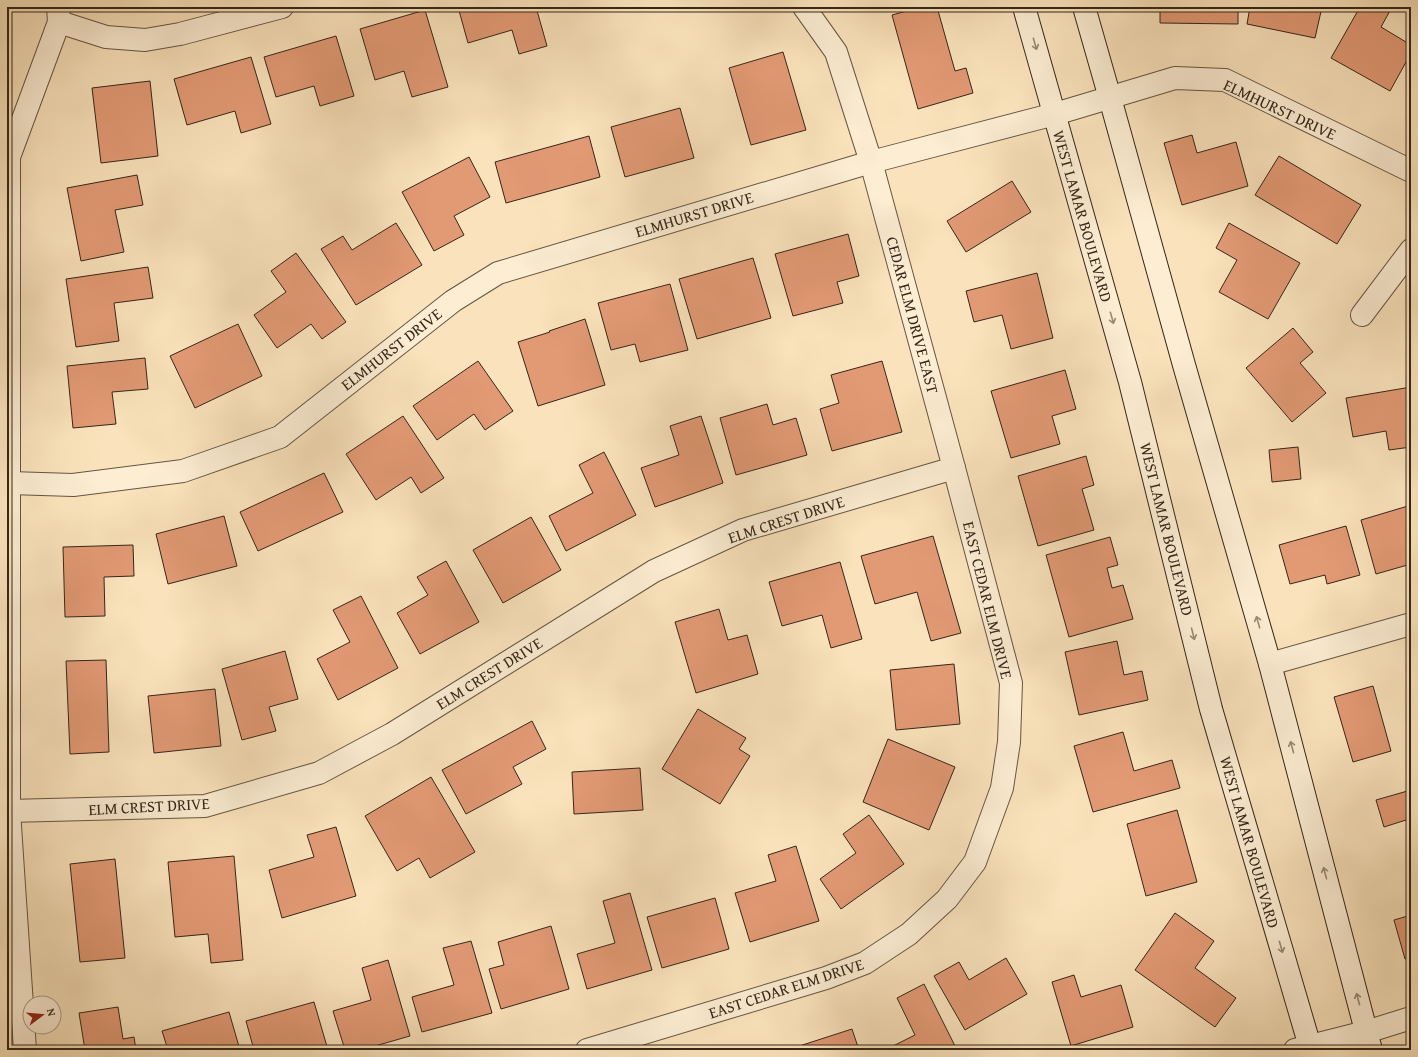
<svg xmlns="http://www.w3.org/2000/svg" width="1418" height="1057" viewBox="0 0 1418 1057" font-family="'Gentium Book Plus',serif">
	<rect width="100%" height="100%" fill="#fae3bc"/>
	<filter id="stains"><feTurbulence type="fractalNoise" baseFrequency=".005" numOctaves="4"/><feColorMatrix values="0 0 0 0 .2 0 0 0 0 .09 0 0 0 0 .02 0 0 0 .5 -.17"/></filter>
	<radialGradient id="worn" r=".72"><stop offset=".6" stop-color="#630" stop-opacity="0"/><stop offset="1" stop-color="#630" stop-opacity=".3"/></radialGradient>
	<!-- building -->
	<g fill="#e29a75" stroke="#352619">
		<path d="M 458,7 L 536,7 L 547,46 L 519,54 L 512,30 L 468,43 Z"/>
		<path d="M 921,7 L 937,7 L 955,71 L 966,68 L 973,93 L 918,109 L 892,15 Z"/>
		<path d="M 1160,7 L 1238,7 L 1238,24 L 1160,23 Z"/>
		<path d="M 1250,7 L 1322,7 L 1315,38 L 1247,24 Z"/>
		<path d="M 1360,7 L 1392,7 L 1381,27 L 1411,45 L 1411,53 L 1390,91 L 1331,58 Z"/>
		<path d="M 425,10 L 448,87 L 412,97 L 404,71 L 375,80 L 360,29 Z"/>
		<path d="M 336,36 L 354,96 L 320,106 L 314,86 L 276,97 L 264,57 Z"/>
		<path d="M 783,52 L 806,130 L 751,145 L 729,68 Z"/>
		<path d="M 251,57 L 271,124 L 241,133 L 235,111 L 187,125 L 174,79 Z"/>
		<path d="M 150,81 L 158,156 L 101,163 L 92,88 Z"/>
		<path d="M 680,108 L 694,158 L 625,177 L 611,127 Z"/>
		<path d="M 1192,135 L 1197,153 L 1236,142 L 1248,186 L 1182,205 L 1164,143 Z"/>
		<path d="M 589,136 L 600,177 L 506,203 L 495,162 Z"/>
		<path d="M 1279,156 L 1361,205 L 1337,244 L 1255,195 Z"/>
		<path d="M 469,157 L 490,197 L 454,216 L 464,235 L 434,251 L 402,192 Z"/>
		<path d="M 137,175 L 143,205 L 115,210 L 124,252 L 81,261 L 67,188 Z"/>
		<path d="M 1012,181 L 1031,212 L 966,252 L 947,221 Z"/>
		<path d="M 396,223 L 422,265 L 356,305 L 321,249 L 343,236 L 352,250 Z"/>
		<path d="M 1229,223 L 1300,263 L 1268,319 L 1219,292 L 1237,260 L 1216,248 Z"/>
		<path d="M 848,234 L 859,276 L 837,282 L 843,303 L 793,316 L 775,254 Z"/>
		<path d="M 296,253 L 346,322 L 322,339 L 311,324 L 277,348 L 254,315 L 286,292 L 271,271 Z"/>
		<path d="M 753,258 L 771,318 L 697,339 L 679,279 Z"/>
		<path d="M 148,267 L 153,298 L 114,303 L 119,341 L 76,347 L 66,279 Z"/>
		<path d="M 1037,273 L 1053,338 L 1011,349 L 1002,315 L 974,322 L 966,291 Z"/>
		<path d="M 670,284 L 688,350 L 640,362 L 635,344 L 611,350 L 598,303 Z"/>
		<path d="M 585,319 L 605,385 L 538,406 L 518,342 L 550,332 L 549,331 Z"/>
		<path d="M 238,324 L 262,376 L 195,408 L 170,356 Z"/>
		<path d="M 1293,328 L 1313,352 L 1300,363 L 1326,393 L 1292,422 L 1246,368 Z"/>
		<path d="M 145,358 L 148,389 L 112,392 L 116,424 L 73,428 L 67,366 Z"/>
		<path d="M 478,361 L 513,411 L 485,430 L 474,414 L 437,440 L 413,406 Z"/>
		<path d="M 882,361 L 902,432 L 832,451 L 820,409 L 839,403 L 831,375 Z"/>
		<path d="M 1065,370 L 1076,409 L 1052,416 L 1060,444 L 1011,458 L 991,391 Z"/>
		<path d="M 1411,387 L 1411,447 L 1389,450 L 1386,431 L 1353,437 L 1346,398 Z"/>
		<path d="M 767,404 L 773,425 L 796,418 L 807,455 L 736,475 L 720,418 Z"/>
		<path d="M 403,416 L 444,478 L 421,493 L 411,477 L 376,500 L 346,454 Z"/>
		<path d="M 701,416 L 723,483 L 655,507 L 641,468 L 679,455 L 670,426 Z"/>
		<path d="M 1298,447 L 1301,479 L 1272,482 L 1269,450 Z"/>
		<path d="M 604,452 L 636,515 L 566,551 L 549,516 L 593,493 L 579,465 Z"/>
		<path d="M 1086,456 L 1094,485 L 1082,489 L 1094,530 L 1038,546 L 1018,476 Z"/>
		<path d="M 324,473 L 343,512 L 258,551 L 240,512 Z"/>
		<path d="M 1408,506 L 1411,516 L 1411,564 L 1376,574 L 1361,520 Z"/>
		<path d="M 224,516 L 237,566 L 168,584 L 156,534 Z"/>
		<path d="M 531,517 L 561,570 L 503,603 L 473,550 Z"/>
		<path d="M 1346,526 L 1360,575 L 1327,584 L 1325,575 L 1290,584 L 1279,545 Z"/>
		<path d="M 933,536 L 961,633 L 931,641 L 917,592 L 875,604 L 861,556 Z"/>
		<path d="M 1110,537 L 1118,565 L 1107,568 L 1112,588 L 1123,585 L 1133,619 L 1069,637 L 1046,555 Z"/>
		<path d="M 133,545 L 134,576 L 104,577 L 105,616 L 65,617 L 63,547 Z"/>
		<path d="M 446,561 L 479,622 L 420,654 L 397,613 L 428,595 L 417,577 Z"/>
		<path d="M 840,562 L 862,639 L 831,648 L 822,615 L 782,626 L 769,582 Z"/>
		<path d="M 361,596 L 398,668 L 338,700 L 317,659 L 350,642 L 333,610 Z"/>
		<path d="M 719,609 L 728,640 L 747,635 L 758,674 L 696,693 L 675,622 Z"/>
		<path d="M 1117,641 L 1124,675 L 1142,671 L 1148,700 L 1079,715 L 1065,652 Z"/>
		<path d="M 285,651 L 298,699 L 269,707 L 276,731 L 242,740 L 222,669 Z"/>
		<path d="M 106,660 L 109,752 L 70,754 L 66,661 Z"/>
		<path d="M 954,664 L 960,724 L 896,730 L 890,670 Z"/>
		<path d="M 1373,686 L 1391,751 L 1353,762 L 1334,697 Z"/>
		<path d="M 215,689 L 221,746 L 154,753 L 148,696 Z"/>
		<path d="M 698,709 L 746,738 L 739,749 L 750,756 L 720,804 L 662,769 Z"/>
		<path d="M 532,721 L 546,749 L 513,767 L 522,784 L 466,814 L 442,770 Z"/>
		<path d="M 1123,732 L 1134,771 L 1172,760 L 1180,788 L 1093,812 L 1074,746 Z"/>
		<path d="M 888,739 L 955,767 L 929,830 L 863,802 Z"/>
		<path d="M 640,768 L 643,810 L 574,814 L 572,772 Z"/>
		<path d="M 431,777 L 475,852 L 430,878 L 419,858 L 397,871 L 365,816 Z"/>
		<path d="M 1411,790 L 1411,837 L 1406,820 L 1384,827 L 1376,800 Z"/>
		<path d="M 1177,810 L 1197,882 L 1146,896 L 1127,824 Z"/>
		<path d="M 869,815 L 904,864 L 841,909 L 820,879 L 856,853 L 843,834 Z"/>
		<path d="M 336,827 L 356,896 L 282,918 L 269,870 L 314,857 L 307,835 Z"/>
		<path d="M 796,846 L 819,921 L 750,942 L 735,893 L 776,881 L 768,855 Z"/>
		<path d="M 234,856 L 243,960 L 211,963 L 208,934 L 175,937 L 168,862 Z"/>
		<path d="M 115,859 L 125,958 L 80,962 L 70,864 Z"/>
		<path d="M 630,893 L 652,970 L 587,989 L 577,954 L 615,943 L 603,901 Z"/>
		<path d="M 715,898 L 729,949 L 662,968 L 647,917 Z"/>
		<path d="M 1175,913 L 1214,941 L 1195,968 L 1236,998 L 1215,1027 L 1135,970 Z"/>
		<path d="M 1411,915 L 1411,958 L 1405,959 L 1394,920 Z"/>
		<path d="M 551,926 L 569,989 L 501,1009 L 489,969 L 504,965 L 498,942 Z"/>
		<path d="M 471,941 L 492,1013 L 422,1032 L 412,997 L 454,985 L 443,948 Z"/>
		<path d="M 1006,958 L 1027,994 L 965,1030 L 934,976 L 959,962 L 969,980 Z"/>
		<path d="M 388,960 L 410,1036 L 361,1050 L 345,1050 L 333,1011 L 371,1000 L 362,968 Z"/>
		<path d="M 1074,975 L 1081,997 L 1121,985 L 1133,1027 L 1071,1046 L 1052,982 Z"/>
		<path d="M 924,984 L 957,1050 L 885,1050 L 915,1035 L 897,998 Z"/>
		<path d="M 314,1002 L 328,1050 L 254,1050 L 246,1021 Z"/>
		<path d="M 118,1007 L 123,1039 L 134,1037 L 136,1050 L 85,1050 L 79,1013 Z"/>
		<path d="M 229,1012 L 240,1050 L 168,1050 L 162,1031 Z"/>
		<path d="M 852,1029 L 859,1050 L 787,1050 Z"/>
	</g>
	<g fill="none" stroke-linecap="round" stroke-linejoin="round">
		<!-- minor casing -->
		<g stroke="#665542" stroke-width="24">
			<g id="minor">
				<path d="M 59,22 L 106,37 L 145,40 L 180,34 L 282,7"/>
				<path d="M 1362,315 L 1411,250"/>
				<path d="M 10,483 L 73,485 L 183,471 L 280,437 L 453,301 L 498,273 L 871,162 L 1055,114 L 1175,78 L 1225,80 L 1411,171"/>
				<path d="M 1270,664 L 1411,624"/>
				<path d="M 9,811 L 205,806 L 319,773 L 392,734 L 654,571 L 743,530 L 954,468"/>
				<path d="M 25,1050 L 9,811 L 9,157 L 59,22 L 58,7"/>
				<path d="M 587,1050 L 826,978 L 865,963 L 909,934 L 947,899 L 975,862 L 1002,788 L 1009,742 L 1011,683 L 954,468 L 871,162 L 836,52 L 804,7"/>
				<path d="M 1295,1050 L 1366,1032 L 1411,1018"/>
			</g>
		</g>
		<!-- secondary casing -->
		<g stroke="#352619" stroke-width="24">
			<g id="secondary">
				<path d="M 1024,7 L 1130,382 L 1211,709 L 1311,1050"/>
				<path d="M 1084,7 L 1110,98 L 1184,365 L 1270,664 L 1371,1050"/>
			</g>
		</g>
		<!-- minor -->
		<use href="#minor" stroke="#fcedd3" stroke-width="22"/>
		<!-- secondary -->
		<use href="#secondary" stroke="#fcedd3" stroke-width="22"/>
	</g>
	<!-- one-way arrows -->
	<defs><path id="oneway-shaft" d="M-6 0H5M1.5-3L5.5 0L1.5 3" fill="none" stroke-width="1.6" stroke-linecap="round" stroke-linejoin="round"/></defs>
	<g stroke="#988a76">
		<use href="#oneway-shaft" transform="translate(1035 44) rotate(74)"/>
		<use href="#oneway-shaft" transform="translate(1112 318) rotate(74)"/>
		<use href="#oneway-shaft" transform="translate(1258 622) rotate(-106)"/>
		<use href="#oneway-shaft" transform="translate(1193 634) rotate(76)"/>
		<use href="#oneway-shaft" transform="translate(1292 747) rotate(-105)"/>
		<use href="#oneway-shaft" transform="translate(1325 873) rotate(-105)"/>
		<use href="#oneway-shaft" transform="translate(1281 947) rotate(74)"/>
		<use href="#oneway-shaft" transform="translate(1358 999) rotate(-105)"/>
	</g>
	<g text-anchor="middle" stroke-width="3" stroke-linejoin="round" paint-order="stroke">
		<!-- street labels -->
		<g font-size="16" fill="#352619" stroke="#fcedd3">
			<text transform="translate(1280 109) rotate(25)" y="6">ELMHURST DRIVE</text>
			<text transform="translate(694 214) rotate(-17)" y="6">ELMHURST DRIVE</text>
			<text transform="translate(1083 216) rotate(74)" y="6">WEST LAMAR BOULEVARD</text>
			<text transform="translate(913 315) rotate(75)" y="6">CEDAR ELM DRIVE EAST</text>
			<text transform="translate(391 349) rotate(-38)" y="6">ELMHURST DRIVE</text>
			<text transform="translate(786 519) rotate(-18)" y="6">ELM CREST DRIVE</text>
			<text transform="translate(1167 529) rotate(76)" y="6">WEST LAMAR BOULEVARD</text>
			<text transform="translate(988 600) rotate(76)" y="6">EAST CEDAR ELM DRIVE</text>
			<text transform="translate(489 673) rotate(-32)" y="6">ELM CREST DRIVE</text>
			<text transform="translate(149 806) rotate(-3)" y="6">ELM CREST DRIVE</text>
			<text transform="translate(1250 842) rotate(74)" y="6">WEST LAMAR BOULEVARD</text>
			<text transform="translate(786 988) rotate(-18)" y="6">EAST CEDAR ELM DRIVE</text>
		</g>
	</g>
	<!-- margin -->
	<rect width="1418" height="1057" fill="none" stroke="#fae3bc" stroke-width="24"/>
	<rect x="8" y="8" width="1402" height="1041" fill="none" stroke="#352619" stroke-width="2"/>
	<rect x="12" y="12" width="1394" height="1033" fill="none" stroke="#352619"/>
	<!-- north arrow -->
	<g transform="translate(42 1015) rotate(74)"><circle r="19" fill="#fcedd3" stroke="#ac9d89"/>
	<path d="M0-3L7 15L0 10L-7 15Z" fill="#8f2418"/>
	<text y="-6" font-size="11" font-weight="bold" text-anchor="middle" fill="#352619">N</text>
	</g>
	<rect width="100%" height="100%" filter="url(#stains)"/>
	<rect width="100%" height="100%" fill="url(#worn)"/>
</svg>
